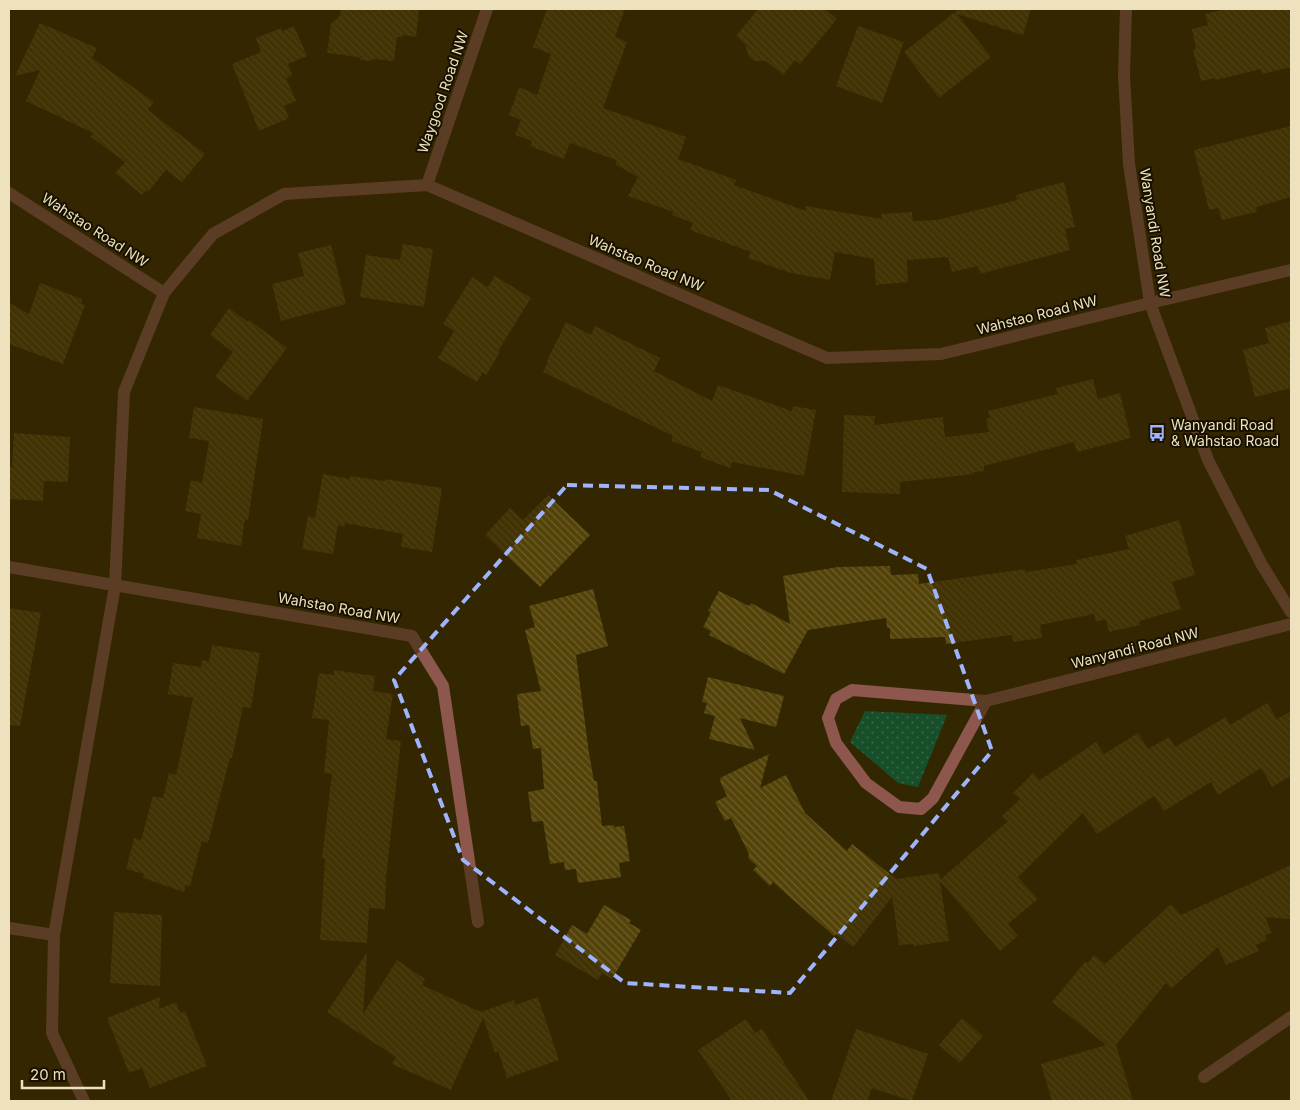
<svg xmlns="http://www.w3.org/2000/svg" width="1300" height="1110" viewBox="0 0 1300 1110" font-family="Inter,sans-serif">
	<defs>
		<pattern id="grass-dots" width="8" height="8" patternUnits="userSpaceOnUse" patternTransform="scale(1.25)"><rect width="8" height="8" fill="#164f2a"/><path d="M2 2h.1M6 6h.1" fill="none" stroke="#386847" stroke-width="1.8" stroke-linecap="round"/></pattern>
		<pattern id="building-back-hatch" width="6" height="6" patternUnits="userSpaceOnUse" patternTransform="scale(1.25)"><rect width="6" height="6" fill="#544309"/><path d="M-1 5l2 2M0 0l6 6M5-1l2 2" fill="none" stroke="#6d5e2b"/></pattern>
	</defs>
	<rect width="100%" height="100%" fill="#332701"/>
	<!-- grass -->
	<path fill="url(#grass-dots)" d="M 865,711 L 947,715 L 918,787 L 898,783 L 850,742 Z"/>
	<!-- building -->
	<g fill="url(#building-back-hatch)">
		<path d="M 341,9 L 419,9 L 416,37 L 403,35 L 402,37 L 397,37 L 394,61 L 373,59 L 371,61 L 361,60 L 358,57 L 327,53 L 331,24 L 340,16 Z"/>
		<path d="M 547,9 L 625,9 L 615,37 L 627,42 L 603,108 L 686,137 L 678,159 L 736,180 L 734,185 L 806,211 L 806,206 L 882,219 L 881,214 L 912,212 L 913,221 L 937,220 L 1017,200 L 1016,195 L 1064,182 L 1075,227 L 1065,229 L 1070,250 L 980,274 L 978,266 L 952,272 L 948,257 L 907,260 L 908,282 L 876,285 L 874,259 L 835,252 L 830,280 L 791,273 L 748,258 L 751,252 L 690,230 L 693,223 L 672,215 L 673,212 L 628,196 L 638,177 L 616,165 L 616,160 L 570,143 L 564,159 L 530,146 L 532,141 L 515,135 L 521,120 L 509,115 L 519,87 L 537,95 L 551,54 L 533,47 Z"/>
		<path d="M 758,9 L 825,9 L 837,19 L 800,64 L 795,60 L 783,75 L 766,61 L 754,61 L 748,55 L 745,44 L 736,36 Z"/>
		<path d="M 957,9 L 1031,9 L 1023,35 L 957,14 L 991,57 L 939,98 L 904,52 L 955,12 L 956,13 Z"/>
		<path d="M 1226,9 L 1291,9 L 1291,67 L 1262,74 L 1261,69 L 1216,80 L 1215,78 L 1201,81 L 1193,50 L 1196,49 L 1192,29 L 1208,25 L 1205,14 Z"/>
		<path d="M 40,23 L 97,48 L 92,58 L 154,102 L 148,110 L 205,154 L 182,182 L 166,170 L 148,192 L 146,190 L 142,195 L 115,173 L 125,162 L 91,137 L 93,133 L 26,101 L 40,70 L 15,76 Z"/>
		<path d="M 294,26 L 307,56 L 288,64 L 292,76 L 286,78 L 296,101 L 284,106 L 289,118 L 259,131 L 232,64 L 261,52 L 256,38 L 281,28 L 283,31 Z"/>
		<path d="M 858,26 L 904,42 L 882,103 L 836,86 Z"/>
		<path d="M 1291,126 L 1291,197 L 1256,207 L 1257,212 L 1222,220 L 1218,208 L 1209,210 L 1194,150 Z"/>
		<path d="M 403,244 L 433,249 L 424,307 L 360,297 L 366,255 L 400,260 Z"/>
		<path d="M 331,245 L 346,304 L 281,321 L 272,284 L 304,276 L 298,253 Z"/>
		<path d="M 495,276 L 531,298 L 498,351 L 500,352 L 486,375 L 483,372 L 477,382 L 438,358 L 454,331 L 443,324 L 472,277 L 488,287 Z"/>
		<path d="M 40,283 L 82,299 L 81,303 L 85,305 L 63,364 L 9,344 L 9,303 L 29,314 Z"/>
		<path d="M 229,308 L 248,322 L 249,320 L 287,348 L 247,401 L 215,377 L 233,352 L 210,335 Z"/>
		<path d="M 1291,321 L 1291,388 L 1255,397 L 1243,350 L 1269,343 L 1265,328 Z"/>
		<path d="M 566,322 L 591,335 L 595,326 L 660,358 L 654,371 L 712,401 L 718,385 L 792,411 L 793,406 L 816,410 L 804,476 L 732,462 L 730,468 L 700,457 L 702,452 L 671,441 L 673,436 L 543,372 L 548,362 L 547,361 Z"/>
		<path d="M 1093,379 L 1098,399 L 1120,393 L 1131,438 L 1077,452 L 1074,442 L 984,466 L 984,471 L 974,472 L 974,474 L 900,482 L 900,494 L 842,492 L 844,415 L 875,416 L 874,425 L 943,417 L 945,437 L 989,432 L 986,419 L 990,418 L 988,411 L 1058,394 L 1056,388 Z"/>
		<path d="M 194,407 L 263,419 L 248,520 L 245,519 L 241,546 L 197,538 L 201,514 L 185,511 L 191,480 L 202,483 L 209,441 L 189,438 Z"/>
		<path d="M 14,433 L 70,437 L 68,482 L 44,481 L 43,501 L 9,499 L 9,467 L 12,467 Z"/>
		<path d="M 323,474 L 350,479 L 350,476 L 385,481 L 385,479 L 442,488 L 432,552 L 401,547 L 403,534 L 345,523 L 344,527 L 338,525 L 333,554 L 302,549 L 308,516 L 315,518 Z"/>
		<path d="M 548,495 L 590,535 L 540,587 L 485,535 L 510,508 L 523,520 Z"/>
		<path d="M 1179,520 L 1195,575 L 1172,582 L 1181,609 L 1139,621 L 1140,625 L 1109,632 L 1106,619 L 1096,622 L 1094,614 L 1040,625 L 1042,638 L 1013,642 L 1012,635 L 946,644 L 945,637 L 890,639 L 890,628 L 887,628 L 886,618 L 808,630 L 784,674 L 709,635 L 711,631 L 703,627 L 711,612 L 708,611 L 719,591 L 749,606 L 751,603 L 790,624 L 783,576 L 838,567 L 890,566 L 891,575 L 918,574 L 919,584 L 1025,569 L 1026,572 L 1077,564 L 1076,560 L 1129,549 L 1125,536 Z"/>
		<path d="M 593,589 L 608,646 L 576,655 L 589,753 L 594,781 L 597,781 L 602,826 L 614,825 L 614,827 L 624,826 L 630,861 L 619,863 L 621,877 L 578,883 L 576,869 L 565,870 L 564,862 L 550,864 L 543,821 L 532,822 L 528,792 L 544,789 L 541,748 L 533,749 L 529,725 L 521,726 L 517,694 L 541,691 L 525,630 L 535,627 L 529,606 Z"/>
		<path d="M 9,608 L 41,613 L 20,726 L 9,725 Z"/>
		<path d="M 212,645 L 260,653 L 251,708 L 243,707 L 232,758 L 230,758 L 208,843 L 202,841 L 190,886 L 186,885 L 184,892 L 143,878 L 144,874 L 126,869 L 134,838 L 141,840 L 153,796 L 163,798 L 169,773 L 176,775 L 193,698 L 168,694 L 173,663 L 201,667 L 202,660 L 209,662 Z"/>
		<path d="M 334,670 L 375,676 L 373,691 L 393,694 L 386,739 L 401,741 L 386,878 L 385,909 L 369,908 L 367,943 L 320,940 L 325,858 L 322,858 L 332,774 L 324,773 L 329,720 L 312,718 L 319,673 L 334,675 Z"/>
		<path d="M 708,677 L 784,696 L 776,727 L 740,718 L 755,750 L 709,739 L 715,716 L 704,713 L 707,703 L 702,702 Z"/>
		<path d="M 1267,703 L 1277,719 L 1291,711 L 1291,776 L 1272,787 L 1261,768 L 1218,795 L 1211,782 L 1164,811 L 1154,796 L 1097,834 L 1083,813 L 1018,877 L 1038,899 L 1008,924 L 1018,936 L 1000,951 L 940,881 L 949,941 L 914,946 L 914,944 L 899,945 L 892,897 L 853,947 L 836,934 L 834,936 L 773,882 L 770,886 L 753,870 L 757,866 L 748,858 L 749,854 L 731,818 L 725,821 L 715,802 L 727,796 L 720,781 L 721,780 L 720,778 L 769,754 L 760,788 L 786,775 L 805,813 L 847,851 L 852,844 L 896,879 L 939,873 L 940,880 L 1008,821 L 1002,816 L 1020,799 L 1013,793 L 1033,773 L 1040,780 L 1096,742 L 1104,754 L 1138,733 L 1148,749 L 1169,737 L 1175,747 L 1226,717 L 1230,725 Z"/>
		<path d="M 1291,865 L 1291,919 L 1265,917 L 1272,933 L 1265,935 L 1267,940 L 1256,945 L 1259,951 L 1226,965 L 1218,947 L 1171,989 L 1166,983 L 1116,1045 L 1133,1101 L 1052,1101 L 1041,1064 L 1106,1045 L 1052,1002 L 1085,962 L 1088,963 L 1094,955 L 1105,964 L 1171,904 L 1181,915 Z"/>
		<path d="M 604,905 L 631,920 L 629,923 L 641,930 L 612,979 L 602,973 L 598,980 L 555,955 L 572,925 L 587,934 Z"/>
		<path d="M 114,912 L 162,915 L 160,986 L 110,983 Z"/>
		<path d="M 367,952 L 363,1014 L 397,960 L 425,979 L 422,985 L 481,1012 L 514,1000 L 515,1005 L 538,997 L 559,1060 L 507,1078 L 498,1051 L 495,1053 L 483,1018 L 451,1090 L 392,1064 L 396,1057 L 327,1012 Z"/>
		<path d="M 160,997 L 159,1009 L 176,1002 L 180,1013 L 185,1011 L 207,1066 L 150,1088 L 142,1068 L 129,1073 L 107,1018 Z"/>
		<path d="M 962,1018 L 983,1036 L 960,1063 L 939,1045 Z"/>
		<path d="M 746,1019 L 755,1033 L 762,1029 L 809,1101 L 732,1101 L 698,1050 Z"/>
		<path d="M 856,1029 L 928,1054 L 912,1101 L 872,1088 L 867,1101 L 831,1101 Z"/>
	</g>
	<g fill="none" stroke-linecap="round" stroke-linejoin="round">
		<!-- minor -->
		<g stroke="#8d574e" stroke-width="12">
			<path d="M 1126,9 L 1124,75 L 1129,164 L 1150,303 L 1208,460 L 1262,565 L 1291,612"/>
			<path d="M 427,185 L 487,9"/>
			<path d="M 9,193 L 164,293"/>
			<path d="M 9,567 L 412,636 L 443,686 L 478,922"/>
			<path d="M 986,701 L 933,798 L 921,809 L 899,807 L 866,783 L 836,743 L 828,718 L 836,699 L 852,690 L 986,701 L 1291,624"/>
			<path d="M 9,928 L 54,935"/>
			<path d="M 1204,1077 L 1291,1017"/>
			<path d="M 84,1101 L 52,1033 L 54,935 L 115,586 L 124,392 L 164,293 L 213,234 L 284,194 L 427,185 L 827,358 L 941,354 L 1150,303 L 1291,270"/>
		</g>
	</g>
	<!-- marked area -->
	<path d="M0 0H1300V1110H0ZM 567,485 L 769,490 L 927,569 L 992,751 L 790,993 L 625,983 L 463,860 L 394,680 Z" fill="#332701" fill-opacity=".55" fill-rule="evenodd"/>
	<path fill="none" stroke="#9eb4fd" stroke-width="4" stroke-dasharray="10 6" stroke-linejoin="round" d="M 567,485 L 769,490 L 927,569 L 992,751 L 790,993 L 625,983 L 463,860 L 394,680 Z"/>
	<!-- icons -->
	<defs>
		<g id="bus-bare" transform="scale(1.35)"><path d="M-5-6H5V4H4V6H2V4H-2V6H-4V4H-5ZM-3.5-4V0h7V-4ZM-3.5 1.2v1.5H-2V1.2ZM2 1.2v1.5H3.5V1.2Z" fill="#9eb4fd" stroke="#181100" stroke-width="2.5" paint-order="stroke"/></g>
	</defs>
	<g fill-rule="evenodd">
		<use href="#bus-bare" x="1157" y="433"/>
	</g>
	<g text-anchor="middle" stroke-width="4" stroke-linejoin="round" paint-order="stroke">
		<!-- street labels -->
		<g font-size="14" fill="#ede1be" stroke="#181100">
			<text transform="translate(443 92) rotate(-71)" y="5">Waygood Road NW</text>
			<text transform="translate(95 230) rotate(33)" y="5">Wahstao Road NW</text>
			<text transform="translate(1155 233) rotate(81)" y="5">Wanyandi Road NW</text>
			<text transform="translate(646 263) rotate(23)" y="5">Wahstao Road NW</text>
			<text transform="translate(1037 315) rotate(-14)" y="5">Wahstao Road NW</text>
			<text transform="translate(339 608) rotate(10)" y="5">Wahstao Road NW</text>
			<text transform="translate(1135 648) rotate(-14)" y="5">Wanyandi Road NW</text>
		</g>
		<!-- poi labels -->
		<g font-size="14" fill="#ede1be" stroke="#181100" text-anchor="start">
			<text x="1171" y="430">Wanyandi Road<tspan x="1171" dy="16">&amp; Wahstao Road</tspan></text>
		</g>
	</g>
	<!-- border -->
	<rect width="1300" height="1110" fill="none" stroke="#ede1be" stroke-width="20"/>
	<!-- scale -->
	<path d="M22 1080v8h82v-8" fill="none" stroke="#ede1be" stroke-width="2.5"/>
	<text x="30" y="1080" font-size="15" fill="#ede1be" stroke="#181100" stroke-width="4" paint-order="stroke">20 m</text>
</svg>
